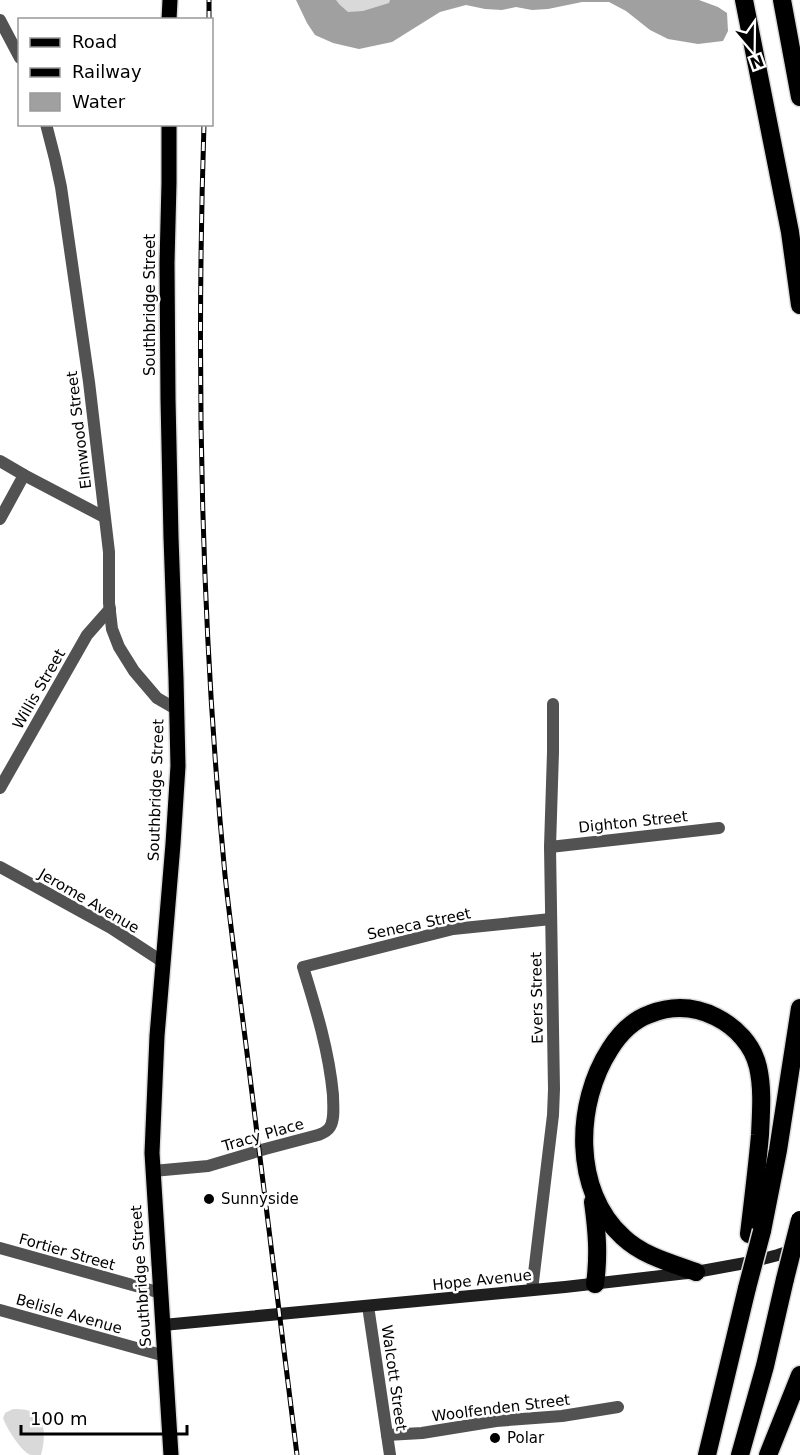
<svg xmlns="http://www.w3.org/2000/svg" width="800" height="1455" viewBox="0 0 800 1455" font-family="'DejaVu Sans',sans-serif">
	<rect width="100%" height="100%" fill="#fff"/>
	<!-- green -->
	<g fill="#d9d9d9">
		<path d="M 325,0 L 397,0 L 391,7 L 340,18 Z"/>
		<path d="M 13,1409 C 19,1409 26,1409 32,1412 C 47,1419 45,1441 41,1455 C 38,1455 34,1455 31,1455 C 21,1452 6,1427 3,1418 L 5,1413 Z"/>
	</g>
	<!-- water -->
	<path fill="#a0a0a0" d="M 296,0 L 336,0 L 339,4 L 348,12 L 363,11 L 389,3 L 390,0 L 699,0 L 718,7 L 727,13 L 728,31 L 723,41 L 698,44 L 668,39 L 650,30 L 626,11 L 609,2 L 582,2 L 548,9 L 532,10 L 516,7 L 502,10 L 485,9 L 466,5 L 440,12 L 392,42 L 359,49 L 333,43 L 315,35 L 307,23 Z"/>
	<g fill="none" stroke-linecap="round" stroke-linejoin="round">
		<!-- primary casing -->
		<g stroke="#dbdbdb" stroke-width="18">
			<g id="primary">
				<path d="M 169,20 L 170,0"/>
				<path d="M 169,124 L 169,183 L 167,263 L 168,399 L 171,537 L 176,678 L 178,766 L 173,844 L 157,1036 L 152,1153 L 171,1455"/>
			</g>
		</g>
		<!-- highway casing -->
		<g stroke="#dbdbdb" stroke-width="21">
			<g id="highway">
				<path d="M 744,0 L 790,232 L 800,305"/>
				<path d="M 782,0 L 800,97"/>
				<path d="M 593,1202 C 597,1231 599,1255 595,1284"/>
				<path d="M 762,1231 L 778,1150 L 800,1008"/>
				<path d="M 696,1272 C 671,1263 643,1256 623,1237 C 572,1191 575,1103 610,1049 C 620,1033 633,1020 650,1014 C 673,1005 694,1006 716,1017 C 736,1027 753,1045 758,1067 C 763,1089 761,1112 760,1135 C 757,1168 753,1201 749,1234"/>
				<path d="M 707,1455 L 747,1288"/>
				<path d="M 740,1455 L 765,1366 L 785,1279"/>
				<path d="M 768,1455 L 800,1375"/>
			</g>
		</g>
		<!-- street -->
		<g stroke="#525252" stroke-width="12">
			<path d="M 0,20 L 20,58"/>
			<path d="M 46,124 L 55,159 L 61,187 L 89,382 L 109,552 L 109,603 L 112,629 L 119,647 L 134,671 L 157,698 L 176,709"/>
			<path d="M 0,461 L 24,475 L 104,517"/>
			<path d="M 0,519 L 24,475"/>
			<path d="M 0,788 L 87,635 L 110,609"/>
			<path d="M 550,847 L 719,828"/>
			<path d="M 0,867 L 111,928 L 163,962"/>
			<path d="M 153,1171 L 208,1166 L 265,1149 L 318,1135 C 323,1133 327,1132 330,1127 C 335,1119 333,1105 333,1095 C 329,1051 316,1009 303,967 L 453,929 L 551,919"/>
			<path d="M 0,1248 L 161,1293"/>
			<path d="M 532,1290 L 553,1115 L 554,1089 L 550,847 L 553,752 L 553,704"/>
			<path d="M 368,1306 L 390,1455"/>
			<path d="M 0,1310 L 165,1356"/>
			<path d="M 387,1435 L 422,1433 L 496,1421 L 562,1416 L 618,1407"/>
		</g>
		<!-- secondary -->
		<path stroke="#1f1f1f" stroke-width="12" d="M 163,1325 L 565,1287 L 696,1272 L 751,1262 L 778,1255 L 796,1249"/>
		<!-- primary -->
		<use href="#primary" stroke="#000" stroke-width="15"/>
		<!-- highway -->
		<use href="#highway" stroke="#000" stroke-width="18"/>
		<!-- rail casing -->
		<g stroke="#000" stroke-width="5">
			<g id="rail">
				<path d="M 209,20 L 209,0"/>
				<path d="M 204,124 C 196,375 201,626 225,875 C 232,940 241,1004 249,1069 C 265,1198 281,1326 297,1455"/>
			</g>
		</g>
		<!-- rail -->
		<use href="#rail" stroke="#fff" stroke-width="3" stroke-dasharray="9" stroke-linecap="butt"/>
		<!-- highway-bridge casing -->
		<g stroke="#dbdbdb" stroke-width="21" stroke-linecap="butt">
			<g id="highway-bridge">
				<path d="M 785,1279 L 800,1220"/>
				<path d="M 747,1288 L 762,1231"/>
			</g>
		</g>
		<!-- highway-bridge -->
		<use href="#highway-bridge" stroke="#000" stroke-width="18"/>
	</g>
	<!-- markers -->
	<g fill="#000" stroke="#fff" stroke-width="2">
		<circle cx="209" cy="1199" r="6"/>
		<circle cx="495" cy="1438" r="6"/>
	</g>
	<g text-anchor="middle" stroke-width="5" stroke-linejoin="round" paint-order="stroke">
		<!-- street labels -->
		<g font-size="15" fill="#000" stroke="#fff">
			<text transform="translate(150 305) rotate(-90)" y="5">Southbridge Street</text>
			<text transform="translate(79 430) rotate(-97)" y="5">Elmwood Street</text>
			<text transform="translate(39 689) rotate(-60)" y="5">Willis Street</text>
			<text transform="translate(156 790) rotate(-88)" y="5">Southbridge Street</text>
			<text transform="translate(633 822) rotate(-6)" y="5">Dighton Street</text>
			<text transform="translate(89 901) rotate(30)" y="5">Jerome Avenue</text>
			<text transform="translate(419 924) rotate(-12)" y="5">Seneca Street</text>
			<text transform="translate(537 998) rotate(-91)" y="5">Evers Street</text>
			<text transform="translate(263 1135) rotate(-16)" y="5">Tracy Place</text>
			<text transform="translate(67 1252) rotate(16)" y="5">Fortier Street</text>
			<text transform="translate(141 1276) rotate(-94)" y="5">Southbridge Street</text>
			<text transform="translate(482 1280) rotate(-6)" y="5">Hope Avenue</text>
			<text transform="translate(69 1314) rotate(16)" y="5">Belisle Avenue</text>
			<text transform="translate(394 1378) rotate(82)" y="5">Walcott Street</text>
			<text transform="translate(501 1408) rotate(-7)" y="5">Woolfenden Street</text>
		</g>
		<!-- poi labels -->
		<g font-size="15" fill="#000" stroke="#fff" text-anchor="start">
			<text x="221" y="1204">Sunnyside</text>
			<text x="507" y="1443">Polar</text>
		</g>
	</g>
	<!-- legend -->
	<rect x="18" y="18" width="195" height="108" fill="#ffffff" stroke="#999999" stroke-width="1.5"/>
	<rect x="30" y="38" width="30" height="9" fill="#000000" stroke="#999999" stroke-width="1.5"/>
	<text x="72" y="48" font-size="18" fill="#000000">Road</text>
	<rect x="30" y="68" width="30" height="9" fill="#000000" stroke="#999999" stroke-width="1.5"/>
	<text x="72" y="78" font-size="18" fill="#000000">Railway</text>
	<rect x="30" y="93" width="30" height="18" fill="#a0a0a0" stroke="#999999" stroke-width="1.5"/>
	<text x="72" y="108" font-size="18" fill="#000000">Water</text>
	<!-- north arrow -->
	<g transform="translate(752 48) rotate(160)" stroke="#ffffff" stroke-width="4.5" paint-order="stroke">
	<path d="M0-4.5L10 22L0 15L-10 22Z" fill="#000000"/>
	<text y="-9" font-size="16" font-weight="bold" text-anchor="middle" fill="#000000">N</text>
	</g>
	<!-- scale -->
	<path d="M21 1425v9h166v-9" fill="none" stroke="#000000" stroke-width="3"/>
	<text x="30" y="1425" font-size="18" fill="#000000" stroke="#ffffff" stroke-width="4.5" paint-order="stroke">100 m</text>
</svg>
